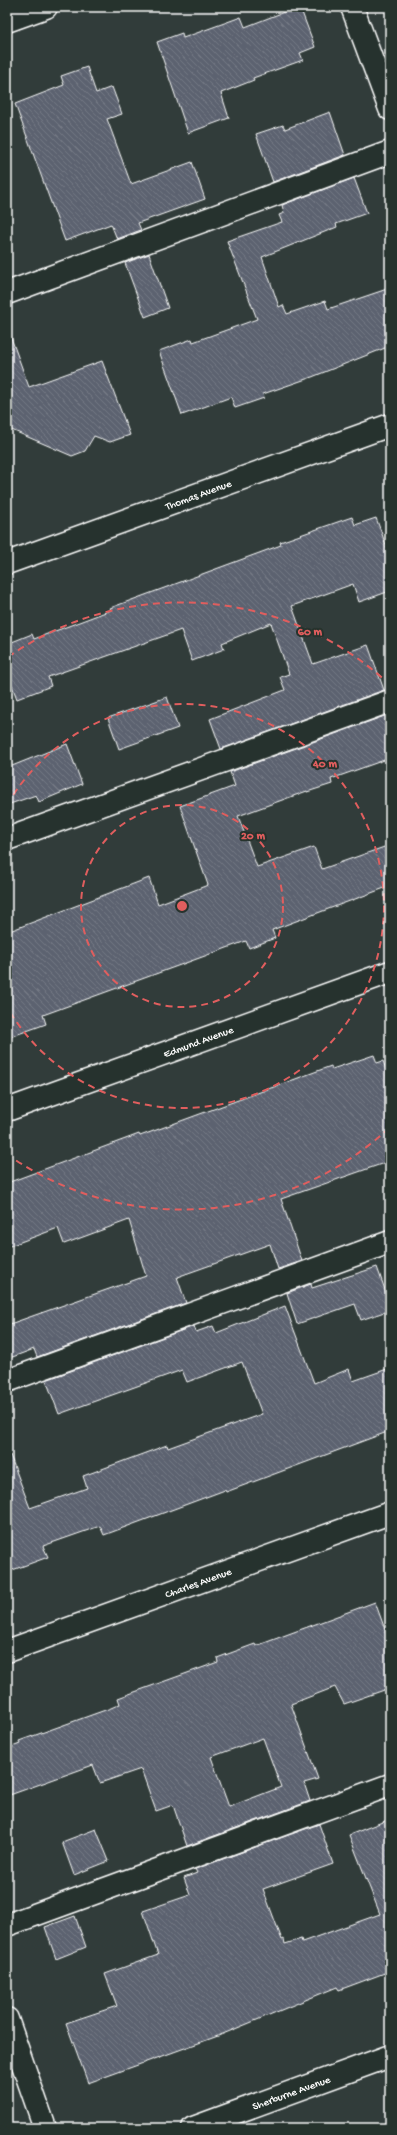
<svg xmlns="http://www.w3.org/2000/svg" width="397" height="2135" viewBox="0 0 397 2135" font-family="'Gochi Hand',sans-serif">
	<defs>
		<pattern id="building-back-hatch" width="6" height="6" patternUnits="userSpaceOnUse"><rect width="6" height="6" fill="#5b6270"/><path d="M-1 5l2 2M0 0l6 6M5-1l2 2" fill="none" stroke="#747a85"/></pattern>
	</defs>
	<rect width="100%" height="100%" fill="#313c3a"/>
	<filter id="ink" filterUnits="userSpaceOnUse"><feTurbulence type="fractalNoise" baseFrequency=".025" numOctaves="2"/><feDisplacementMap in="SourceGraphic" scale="8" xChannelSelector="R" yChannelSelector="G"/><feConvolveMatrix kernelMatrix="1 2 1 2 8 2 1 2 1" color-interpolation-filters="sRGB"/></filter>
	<g filter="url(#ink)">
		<!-- building -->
		<g fill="url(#building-back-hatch)" stroke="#fff" fill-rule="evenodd">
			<path d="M 297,7 L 300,7 L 315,47 L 300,53 L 303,60 L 253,78 L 254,80 L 221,93 L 229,118 L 188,133 L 157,42 L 182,33 L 183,38 L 241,17 L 245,27 Z"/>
			<path d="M 87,67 L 96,93 L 112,87 L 122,114 L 107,119 L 131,184 L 192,162 L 205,199 L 138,223 L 141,230 L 117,239 L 111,224 L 65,241 L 15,104 L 64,85 L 61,76 Z"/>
			<path d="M 330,112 L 345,155 L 273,182 L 256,134 L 283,125 L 285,129 Z"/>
			<path d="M 354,178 L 367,213 L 336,224 L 337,227 L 262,257 L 279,307 L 283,305 L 287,314 L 325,301 L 328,309 L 390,288 L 390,346 L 312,377 L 263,394 L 264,398 L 235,408 L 231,397 L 182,415 L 159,351 L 192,339 L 193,342 L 257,319 L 227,241 L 282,222 L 279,215 L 284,213 L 282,205 Z"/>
			<path d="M 149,254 L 168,308 L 145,317 L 125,263 Z"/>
			<path d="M 10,335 L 29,387 L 102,361 L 130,435 L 110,442 L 94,436 L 85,451 L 72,456 L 7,428 L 7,336 Z"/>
			<path d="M 352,517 L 355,525 L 376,518 L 390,556 L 390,591 L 359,602 L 353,584 L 292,606 L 313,664 L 368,645 L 384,690 L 221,749 L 210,719 L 285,690 L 280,677 L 289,674 L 271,623 L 222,643 L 224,649 L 192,661 L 181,630 L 48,677 L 51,686 L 17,699 L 7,672 L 7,644 L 32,634 L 34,639 L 111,610 L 110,608 L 281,545 L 280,542 Z"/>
			<path d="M 167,697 L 178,728 L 119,749 L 108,718 Z"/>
			<path d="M 390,714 L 390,758 L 331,779 L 332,784 L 307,792 L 307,791 L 238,816 L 257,867 L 314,847 L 322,869 L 390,845 L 390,886 L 272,930 L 275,938 L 249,948 L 246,941 L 43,1015 L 46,1024 L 7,1038 L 7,932 L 149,878 L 158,904 L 208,885 L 180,806 L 235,786 L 230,772 Z"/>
			<path d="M 67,744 L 82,784 L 39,802 L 36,795 L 7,805 L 7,768 Z"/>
			<path d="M 374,1055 L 377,1063 L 383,1061 L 390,1081 L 390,1161 L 281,1199 L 302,1261 L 278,1269 L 270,1244 L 177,1277 L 186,1303 L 37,1357 L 34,1349 L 7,1359 L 7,1325 L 146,1276 L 129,1220 L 64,1244 L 58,1228 L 7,1247 L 7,1183 L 139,1134 L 140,1136 L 331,1066 L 332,1069 Z"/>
			<path d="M 377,1267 L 390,1304 L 390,1310 L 361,1320 L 355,1304 L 297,1324 L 287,1293 L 311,1284 L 312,1288 Z"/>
			<path d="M 285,1306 L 314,1383 L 349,1369 L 353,1381 L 390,1368 L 390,1431 L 226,1492 L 225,1490 L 104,1535 L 100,1526 L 43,1546 L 48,1557 L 7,1572 L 7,1456 L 10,1455 L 30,1508 L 87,1488 L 83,1476 L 167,1445 L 168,1448 L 262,1414 L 242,1362 L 187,1382 L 182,1370 L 59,1414 L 46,1380 L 194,1326 L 196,1332 L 213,1326 L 216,1333 Z"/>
			<path d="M 375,1602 L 390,1643 L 390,1688 L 344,1704 L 335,1687 L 291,1704 L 318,1779 L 304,1783 L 310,1801 L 187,1846 L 173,1805 L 156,1811 L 141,1769 L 100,1783 L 93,1765 L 7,1796 L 7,1749 L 20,1744 L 19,1741 L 111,1708 L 120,1704 L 118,1698 L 218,1662 L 217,1658 L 255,1644 L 256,1646 ZM 263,1738 L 281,1787 L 229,1807 L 211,1757 Z"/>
			<path d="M 390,1819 L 390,1971 L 339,1990 L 337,1987 L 218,2036 L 88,2083 L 66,2023 L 117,2006 L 105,1974 L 158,1955 L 143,1911 L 190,1895 L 184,1878 L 197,1873 L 195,1869 L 319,1824 L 333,1864 L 263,1889 L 282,1940 L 284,1939 L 285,1944 L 301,1939 L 302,1942 L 380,1914 L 349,1835 Z"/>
			<path d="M 96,1829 L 109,1861 L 74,1875 L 62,1842 Z"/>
			<path d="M 75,1916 L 86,1947 L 56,1959 L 45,1927 Z"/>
		</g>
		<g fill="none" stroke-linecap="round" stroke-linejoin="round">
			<!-- minor casing -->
			<g stroke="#fff" stroke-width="25">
				<g id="minor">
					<path d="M 352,7 L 390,109"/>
					<path d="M 7,21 L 46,7"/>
					<path d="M 7,293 L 390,152"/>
					<path d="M 7,563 L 390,425"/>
					<path d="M 7,839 L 390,701"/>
					<path d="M 7,1110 L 390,972"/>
					<path d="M 7,1381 L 390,1242"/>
					<path d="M 7,1651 L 390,1513"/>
					<path d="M 7,1925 L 390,1785"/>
					<path d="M 7,2019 L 45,2128"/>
					<path d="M 193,2128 L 390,2056"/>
				</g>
			</g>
			<!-- minor -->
			<use href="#minor" stroke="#26332d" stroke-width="22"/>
		</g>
	</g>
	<!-- distance rings -->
	<g fill="none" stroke="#e05e5e" stroke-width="2" stroke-dasharray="7 5">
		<circle cx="182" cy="906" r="101"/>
		<path d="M7 805A202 202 0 1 1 7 1007"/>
		<path d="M389 1128A304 304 0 0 1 8 1155M8 657A304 304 0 0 1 389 684"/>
	</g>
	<g text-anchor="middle" stroke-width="4" stroke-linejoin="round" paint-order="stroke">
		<!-- street labels -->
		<g font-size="11" fill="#fff" stroke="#26332d">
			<text transform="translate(198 494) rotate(-20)" y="4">Thomas Avenue</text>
			<text transform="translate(198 1041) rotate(-20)" y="4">Edmund Avenue</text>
			<text transform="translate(198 1582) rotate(-20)" y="4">Charles Avenue</text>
			<text transform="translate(291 2092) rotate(-20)" y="4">Sherburne Avenue</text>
		</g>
	</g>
	<circle cx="182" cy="906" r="6" fill="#e05e5e" stroke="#26332d" stroke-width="2"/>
	<g font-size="12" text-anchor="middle" font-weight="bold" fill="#e05e5e" stroke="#26332d" stroke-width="4" stroke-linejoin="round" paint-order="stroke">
		<text x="310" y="635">60 m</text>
		<text x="325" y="767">40 m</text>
		<text x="253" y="839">20 m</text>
	</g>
	<!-- margin -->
	<rect width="397" height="2135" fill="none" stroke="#26332d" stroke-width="24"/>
	<rect x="12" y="12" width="373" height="2111" fill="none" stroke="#fff" stroke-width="1.5" filter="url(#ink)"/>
</svg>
